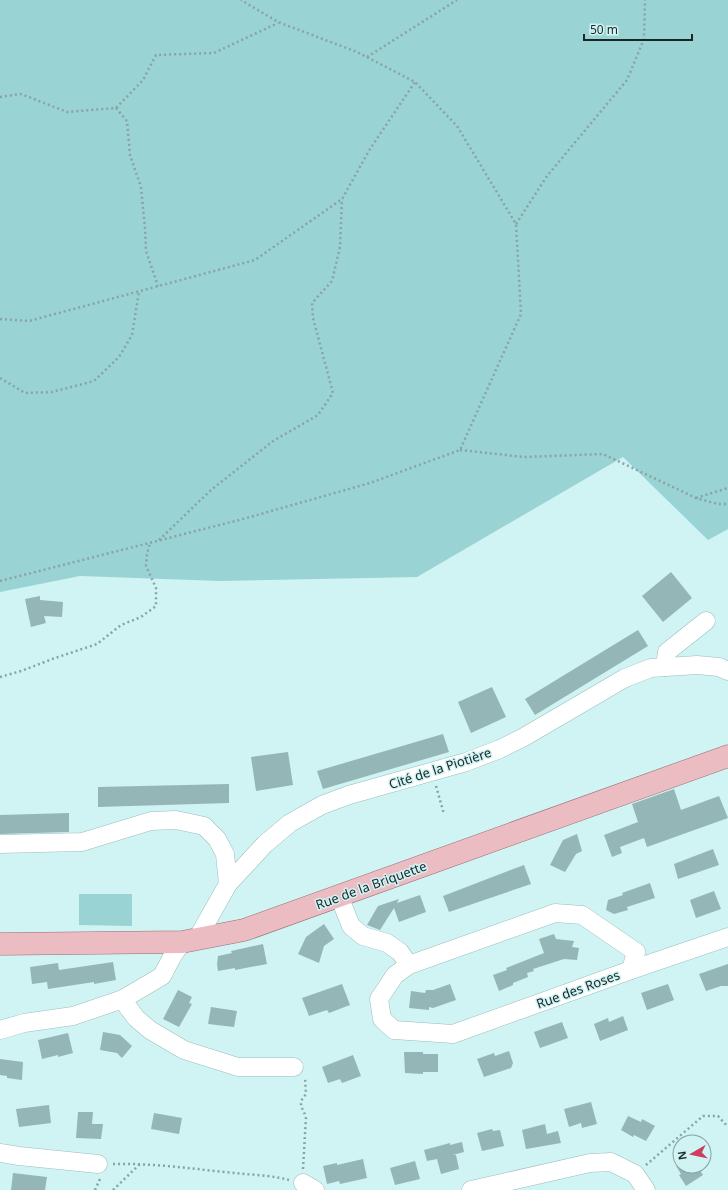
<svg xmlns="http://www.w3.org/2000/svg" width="728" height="1190" viewBox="0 0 728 1190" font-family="'Noto Sans',sans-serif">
	<rect width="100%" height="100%" fill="#d0f3f3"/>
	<!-- green -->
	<g fill="#9ad3d4">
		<path d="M 0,0 L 728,0 L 728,529 L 708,540 L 623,457 L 417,577 L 221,581 L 80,576 L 0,592 Z"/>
		<path d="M 79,894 L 132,894 L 132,926 L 79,925 Z"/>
	</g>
	<!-- building -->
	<g fill="#95b6b7">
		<path d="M 671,572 L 692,598 L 663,622 L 642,596 Z"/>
		<path d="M 40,596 L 40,600 L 63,602 L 62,617 L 44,616 L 46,623 L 31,627 L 25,599 Z"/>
		<path d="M 638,630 L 648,646 L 535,715 L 525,699 Z"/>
		<path d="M 492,687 L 506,717 L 471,733 L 458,702 Z"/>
		<path d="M 443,734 L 449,752 L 323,789 L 317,771 Z"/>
		<path d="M 288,752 L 293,785 L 256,791 L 251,757 Z"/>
		<path d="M 229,784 L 229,803 L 98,807 L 98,787 Z"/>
		<path d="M 674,789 L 681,810 L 719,796 L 728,818 L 647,847 L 644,838 L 620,847 L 622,853 L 612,857 L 604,835 L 638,822 L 632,804 Z"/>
		<path d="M 69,813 L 69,832 L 0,834 L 0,815 Z"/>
		<path d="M 577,834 L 582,851 L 576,854 L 565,872 L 550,865 L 563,840 Z"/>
		<path d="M 713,849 L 719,865 L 678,879 L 674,864 Z"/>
		<path d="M 524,865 L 531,884 L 449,912 L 443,896 Z"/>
		<path d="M 650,883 L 655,898 L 627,907 L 628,910 L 614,914 L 606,910 L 608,900 L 623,895 L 622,893 Z"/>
		<path d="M 714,891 L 721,909 L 696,918 L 690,900 Z"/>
		<path d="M 420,895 L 426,912 L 399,922 L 394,908 L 380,930 L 367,925 L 378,906 L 399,899 L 397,903 Z"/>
		<path d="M 324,924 L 334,939 L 324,946 L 319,963 L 298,954 L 306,937 Z"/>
		<path d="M 554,934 L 556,939 L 574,941 L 572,947 L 579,948 L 577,960 L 564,959 L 533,969 L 534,971 L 527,973 L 528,977 L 513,983 L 513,985 L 499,991 L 493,975 L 507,970 L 506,968 L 544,953 L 539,939 Z"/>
		<path d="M 263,944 L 267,964 L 235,970 L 235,968 L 218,971 L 217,964 L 218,956 L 232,953 L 231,951 Z"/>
		<path d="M 113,962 L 116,980 L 94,984 L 94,982 L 48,989 L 47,982 L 32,984 L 30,967 L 58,963 L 59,970 Z"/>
		<path d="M 728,964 L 728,986 L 721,986 L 706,991 L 699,974 Z"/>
		<path d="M 342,984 L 350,1005 L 329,1013 L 327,1010 L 309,1016 L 302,998 Z"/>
		<path d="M 450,984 L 456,1000 L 433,1008 L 429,1007 L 429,1010 L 409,1008 L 411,991 L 425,993 L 426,990 L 433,990 Z"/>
		<path d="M 668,984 L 674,1000 L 647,1010 L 641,993 Z"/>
		<path d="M 178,990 L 192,997 L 189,1003 L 192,1004 L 179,1027 L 163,1019 Z"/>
		<path d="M 211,1007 L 237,1011 L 234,1027 L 208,1024 Z"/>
		<path d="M 623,1016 L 628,1030 L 600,1041 L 594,1024 L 608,1018 L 609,1022 Z"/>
		<path d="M 562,1022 L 568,1038 L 540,1048 L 534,1032 Z"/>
		<path d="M 103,1032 L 120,1035 L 132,1046 L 122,1058 L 117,1053 L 100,1050 Z"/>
		<path d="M 68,1033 L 73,1053 L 58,1057 L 58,1055 L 42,1059 L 38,1040 Z"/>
		<path d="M 509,1051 L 513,1063 L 511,1068 L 484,1077 L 477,1059 L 494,1053 L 495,1056 Z"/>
		<path d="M 404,1052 L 423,1052 L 423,1054 L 438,1054 L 438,1072 L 423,1072 L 423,1074 L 405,1073 Z"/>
		<path d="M 353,1055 L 361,1076 L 342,1083 L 340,1079 L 328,1083 L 322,1067 Z"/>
		<path d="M 0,1059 L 23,1062 L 22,1080 L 7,1078 L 7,1076 L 0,1075 Z"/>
		<path d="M 591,1102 L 597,1124 L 582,1128 L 581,1123 L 569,1127 L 564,1109 Z"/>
		<path d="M 49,1105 L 51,1123 L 19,1127 L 16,1109 Z"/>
		<path d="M 78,1112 L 93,1112 L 92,1124 L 103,1124 L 101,1139 L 76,1138 Z"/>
		<path d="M 154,1113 L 182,1118 L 179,1134 L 151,1129 Z"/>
		<path d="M 628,1116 L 641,1122 L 642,1119 L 655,1126 L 646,1141 L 634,1135 L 633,1137 L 621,1130 Z"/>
		<path d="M 545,1124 L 547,1134 L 558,1131 L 561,1143 L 526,1149 L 522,1130 Z"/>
		<path d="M 492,1129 L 493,1131 L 500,1130 L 504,1146 L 482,1151 L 477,1133 Z"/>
		<path d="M 462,1142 L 464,1152 L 453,1155 L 456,1155 L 459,1169 L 441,1174 L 437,1159 L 427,1161 L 424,1150 L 450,1143 L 450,1145 Z"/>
		<path d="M 363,1159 L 367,1178 L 340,1184 L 339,1181 L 327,1184 L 323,1166 L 337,1163 L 337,1165 Z"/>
		<path d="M 415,1161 L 420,1179 L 395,1185 L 390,1168 Z"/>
		<path d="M 676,1166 L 697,1166 L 703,1175 L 686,1186 L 679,1175 L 681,1174 Z"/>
		<path d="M 13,1173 L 47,1177 L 45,1190 L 11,1190 Z"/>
	</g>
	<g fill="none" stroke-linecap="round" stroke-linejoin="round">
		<!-- minor casing -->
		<g stroke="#9cbdbd" stroke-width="19">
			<g id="minor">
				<path d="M 665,667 L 667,652 L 706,621"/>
				<path d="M 0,844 L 82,842 L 151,821 L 176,820 L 204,826 L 217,839 L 225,854 L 228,884 L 197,939"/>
				<path d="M 228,884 L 265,844 L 290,823 L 322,805 L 349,795 L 466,762 L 500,749 L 524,737 L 625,678 L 651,668 L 697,665 L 719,667 L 728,671"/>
				<path d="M 339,896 L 351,926 L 363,936 L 387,943 L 400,952 L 409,965 L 555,913 L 582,915 L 636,952 L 631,970 L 453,1034 L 394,1030 L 382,1019 L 379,999 L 395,975 L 409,965"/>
				<path d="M 182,942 L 172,957 L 162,976 L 123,999 L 127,1006 L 136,1018 L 150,1030 L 184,1050 L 238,1067 L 294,1067"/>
				<path d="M 631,970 L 728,937"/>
				<path d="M 0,1030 L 24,1023 L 73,1016 L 123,999"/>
				<path d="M 0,1153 L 19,1156 L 98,1164"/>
				<path d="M 303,1183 L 315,1190"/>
				<path d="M 471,1190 L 590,1163 L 611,1162 L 635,1174 L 646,1190"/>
			</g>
		</g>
		<!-- major casing -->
		<g stroke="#996c72" stroke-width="23">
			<path id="major" d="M 0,944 L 182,942 L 244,930 L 728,756"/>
		</g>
		<!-- path -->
		<g stroke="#89a3a3" stroke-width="2.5" stroke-dasharray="2 3" stroke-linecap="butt">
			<path d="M 367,57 L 457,0"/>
			<path d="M 0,97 L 21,94 L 67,112 L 116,108 L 143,80 L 156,55 L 214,53 L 278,23"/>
			<path d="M 116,108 L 127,121 L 130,155 L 141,187 L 145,228 L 146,251 L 158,286"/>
			<path d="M 516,224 L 547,176 L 627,80 L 644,39 L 645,0"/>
			<path d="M 0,319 L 29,321 L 255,260 L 342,199 L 370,149 L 415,82"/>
			<path d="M 0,378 L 25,393 L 52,392 L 94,381 L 119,357 L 132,335 L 139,291"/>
			<path d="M 460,450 L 524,457 L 603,454 L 696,498 L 718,504 L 728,504"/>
			<path d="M 696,498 L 728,488"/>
			<path d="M 159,540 L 211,490 L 273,441 L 318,415 L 333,393 L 313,318 L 312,303 L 332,281 L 340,247 L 342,199"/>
			<path d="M 0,581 L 243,519 L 370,483 L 460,450 L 521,314 L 516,224 L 457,126 L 415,82 L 357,52 L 278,22 L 241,0"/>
			<path d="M 0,677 L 21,671 L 55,658 L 97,644 L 121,625 L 141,617 L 156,606 L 156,588 L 146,566 L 147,554 L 150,543"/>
			<path d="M 436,786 L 444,814"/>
			<path d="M 113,1164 C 154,1163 193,1169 234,1173 C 252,1175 271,1175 289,1180"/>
			<path d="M 646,1165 L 703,1116 L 718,1116 L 728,1127"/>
			<path d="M 303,1169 L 306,1117 L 301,1106 L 301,1101 L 306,1094 L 305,1078"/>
			<path d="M 95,1190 L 100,1179"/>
			<path d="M 113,1190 L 140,1164"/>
		</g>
		<!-- minor -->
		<use href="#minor" stroke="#fff" stroke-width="18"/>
		<!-- major -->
		<use href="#major" stroke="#ebbdc3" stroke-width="22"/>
	</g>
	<g text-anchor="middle" stroke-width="3" stroke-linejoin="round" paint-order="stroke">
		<!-- street labels -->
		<g font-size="13" fill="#1a2727" stroke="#d0f3f3">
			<text transform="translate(440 768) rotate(-18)" y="5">Cité de la Piotière</text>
			<text transform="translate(371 885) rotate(-20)" y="5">Rue de la Briquette</text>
			<text transform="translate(578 989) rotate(-20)" y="5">Rue des Roses</text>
		</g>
	</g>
	<!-- north arrow -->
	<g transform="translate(692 1154) rotate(261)"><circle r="19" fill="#d0f3f3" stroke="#87a1a1"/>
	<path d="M0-3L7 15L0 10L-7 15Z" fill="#cd3e60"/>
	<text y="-6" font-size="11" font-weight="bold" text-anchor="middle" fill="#1a2727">N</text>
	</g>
	<!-- scale -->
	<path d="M584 34v6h108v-6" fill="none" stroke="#1a2727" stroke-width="2"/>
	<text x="590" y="34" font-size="12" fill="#1a2727" stroke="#d0f3f3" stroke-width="3" paint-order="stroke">50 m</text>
</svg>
